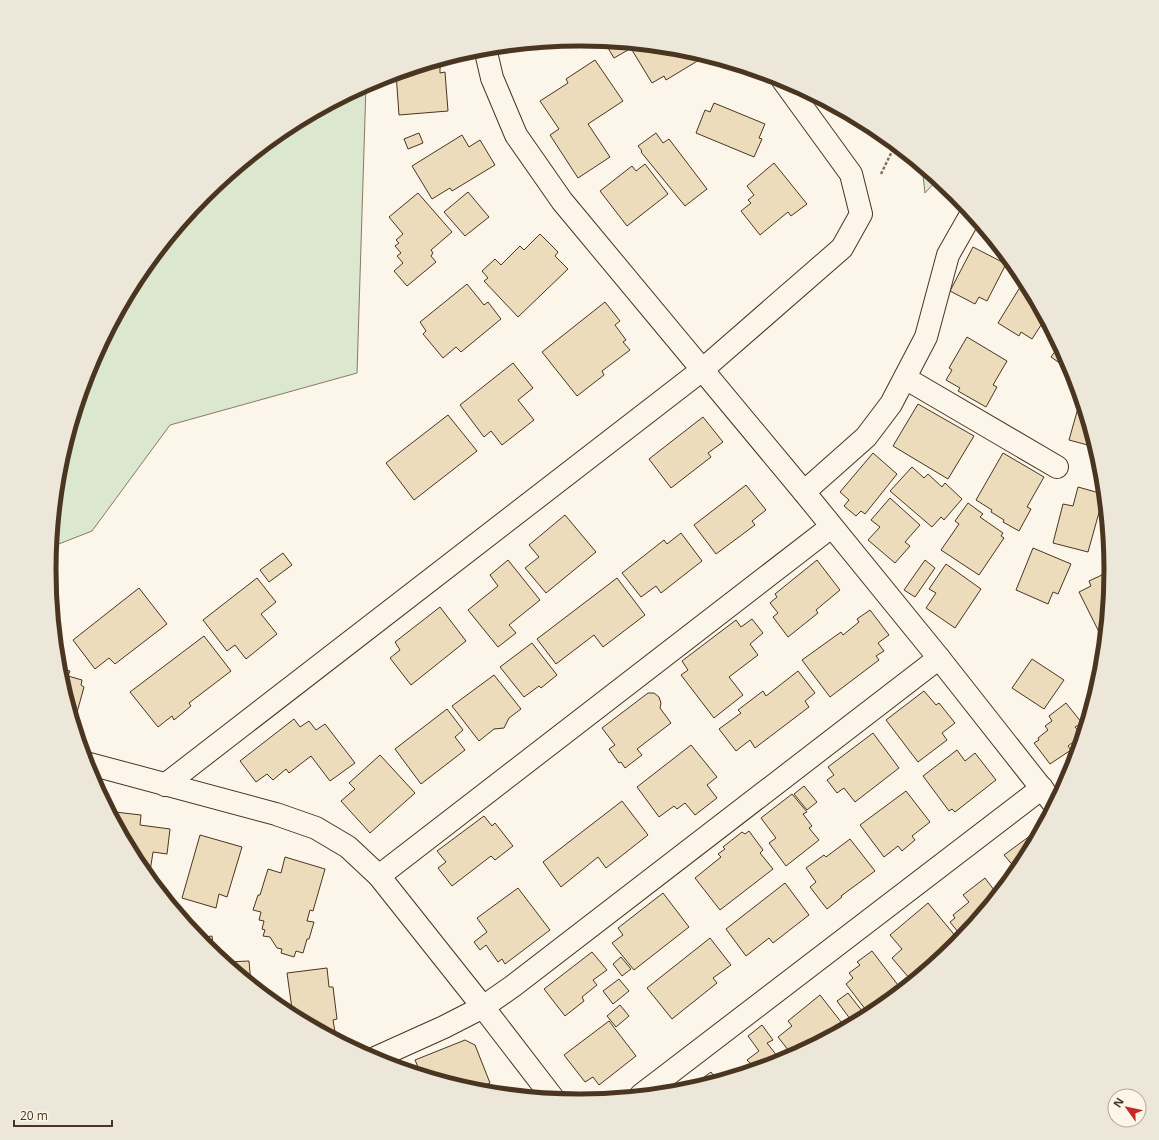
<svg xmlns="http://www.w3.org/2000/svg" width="1159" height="1140" viewBox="0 0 1159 1140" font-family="'Open Sans',sans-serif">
	<rect width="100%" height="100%" fill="#fbf6e9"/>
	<!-- green -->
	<g fill="#dce7d0" stroke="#887966">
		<path d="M 366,85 L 357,373 L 170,425 L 92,531 L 51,547 L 59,466 L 89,367 L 138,275 L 204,194 L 285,128 Z"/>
		<path d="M 922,167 L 937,180 L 925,193 Z"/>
	</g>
	<!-- building -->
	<g fill="#ecdcbc" stroke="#4a3520">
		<path d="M 616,43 L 625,43 L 628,50 L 614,58 L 608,48 Z"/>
		<path d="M 640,45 L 683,49 L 702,55 L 704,57 L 666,80 L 664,76 L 652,83 L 632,50 Z"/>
		<path d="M 440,60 L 440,73 L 445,72 L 448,111 L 399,115 L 396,73 Z"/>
		<path d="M 595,60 L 623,101 L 588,124 L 610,157 L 578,178 L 550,135 L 559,129 L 540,101 L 568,83 L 566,79 Z"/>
		<path d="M 714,103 L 765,124 L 759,138 L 762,139 L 754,157 L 696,133 L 705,110 L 710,112 Z"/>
		<path d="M 419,133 L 423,143 L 408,149 L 404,139 Z"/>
		<path d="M 656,133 L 663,143 L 669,139 L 707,189 L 685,206 L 641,152 L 642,151 L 638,146 Z"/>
		<path d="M 462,135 L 469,147 L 480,140 L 495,165 L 452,191 L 450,188 L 432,199 L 412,166 Z"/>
		<path d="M 774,163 L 807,204 L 791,216 L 788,212 L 760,235 L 741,211 L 751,203 L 748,200 L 754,195 L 747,186 Z"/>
		<path d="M 645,164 L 668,194 L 627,226 L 600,191 L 632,166 L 636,171 Z"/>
		<path d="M 468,192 L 489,217 L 465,236 L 444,212 Z"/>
		<path d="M 418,193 L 452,232 L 431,250 L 433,253 L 431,256 L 436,262 L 407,286 L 394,271 L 403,263 L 397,256 L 401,253 L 395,246 L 399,243 L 396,240 L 403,234 L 389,217 Z"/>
		<path d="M 540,234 L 558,252 L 555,256 L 568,269 L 518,317 L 484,281 L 488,278 L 482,271 L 495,259 L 501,265 L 520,246 L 524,250 Z"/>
		<path d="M 973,247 L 1006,264 L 987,301 L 979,297 L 975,304 L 950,291 Z"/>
		<path d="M 467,284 L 484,305 L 488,302 L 501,319 L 461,352 L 456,347 L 443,358 L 423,334 L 426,331 L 420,322 Z"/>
		<path d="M 1022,284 L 1028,287 L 1045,319 L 1032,339 L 1021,332 L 1019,336 L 998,323 Z"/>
		<path d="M 605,302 L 620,321 L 615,325 L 626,340 L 623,342 L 630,350 L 602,371 L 604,375 L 577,396 L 542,352 Z"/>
		<path d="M 967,337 L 1007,361 L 993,385 L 997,387 L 986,407 L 958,391 L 960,388 L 946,380 L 952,370 L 949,368 Z"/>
		<path d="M 1059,346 L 1070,367 L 1071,371 L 1051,357 Z"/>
		<path d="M 513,363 L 533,388 L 518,400 L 534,420 L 502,445 L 491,431 L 484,437 L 460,405 Z"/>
		<path d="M 1080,401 L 1095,447 L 1069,440 Z"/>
		<path d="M 918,404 L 974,436 L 948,479 L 893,446 Z"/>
		<path d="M 448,415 L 477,451 L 414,500 L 386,463 Z"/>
		<path d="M 703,417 L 723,442 L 708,453 L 711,457 L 671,488 L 649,459 Z"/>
		<path d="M 873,453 L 897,474 L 865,514 L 861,511 L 856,516 L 844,506 L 849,500 L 840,492 Z"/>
		<path d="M 1003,453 L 1044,477 L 1027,507 L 1031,509 L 1019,531 L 1003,522 L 1004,520 L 991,512 L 992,510 L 976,500 Z"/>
		<path d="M 912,467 L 924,478 L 928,474 L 942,487 L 945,483 L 962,499 L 944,520 L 941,517 L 932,527 L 890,491 Z"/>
		<path d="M 746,485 L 766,510 L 752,521 L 755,525 L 716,554 L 694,525 Z"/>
		<path d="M 1078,487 L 1103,494 L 1103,498 L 1088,552 L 1053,543 L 1063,504 L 1073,506 Z"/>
		<path d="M 890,498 L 920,525 L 905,542 L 910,546 L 895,563 L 868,540 L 880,527 L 871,520 Z"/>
		<path d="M 968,503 L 983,514 L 980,517 L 1003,533 L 1001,536 L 1004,538 L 979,575 L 941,550 L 959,524 L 955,521 Z"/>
		<path d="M 565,515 L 596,552 L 546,593 L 525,568 L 539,557 L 529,545 Z"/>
		<path d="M 681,533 L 702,561 L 661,593 L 656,586 L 641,597 L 622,573 L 664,540 L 667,544 Z"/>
		<path d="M 1033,548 L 1071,564 L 1058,594 L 1053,592 L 1048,604 L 1016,590 Z"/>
		<path d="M 283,553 L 292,565 L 269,582 L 260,570 Z"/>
		<path d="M 508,560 L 540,600 L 509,625 L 516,633 L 498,647 L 468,610 L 498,586 L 490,575 Z"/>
		<path d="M 817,560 L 840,590 L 816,610 L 818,613 L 788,637 L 773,617 L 778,613 L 770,603 L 777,597 L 775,594 Z"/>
		<path d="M 925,560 L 935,568 L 915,597 L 904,590 Z"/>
		<path d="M 946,564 L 981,589 L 955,628 L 926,608 L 936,593 L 929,589 Z"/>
		<path d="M 1104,574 L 1106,578 L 1110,576 L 1103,640 L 1079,592 L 1091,586 L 1089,581 Z"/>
		<path d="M 257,578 L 276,602 L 261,614 L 277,634 L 246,659 L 235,645 L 227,651 L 203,620 Z"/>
		<path d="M 617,578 L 645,615 L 603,647 L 594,635 L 556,664 L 537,639 Z"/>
		<path d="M 139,588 L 167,624 L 115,664 L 109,658 L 95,669 L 73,640 Z"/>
		<path d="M 440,607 L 466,641 L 411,685 L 390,658 L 400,650 L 395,642 Z"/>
		<path d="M 870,610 L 889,635 L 878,643 L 884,651 L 876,656 L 879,660 L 830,697 L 802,660 L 841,632 L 843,635 L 859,622 L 857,619 Z"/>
		<path d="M 752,619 L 763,633 L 750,644 L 758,655 L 729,677 L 743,695 L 714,718 L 681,675 L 688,670 L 682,661 L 736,620 L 741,627 Z"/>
		<path d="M 204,636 L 231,671 L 189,703 L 191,706 L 174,720 L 172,716 L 158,727 L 130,692 Z"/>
		<path d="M 532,643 L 557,675 L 541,688 L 539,686 L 524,697 L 500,667 Z"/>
		<path d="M 1032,659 L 1064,680 L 1044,709 L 1012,688 Z"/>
		<path d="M 58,668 L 70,671 L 68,676 L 82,680 L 81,685 L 84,687 L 76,716 L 71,714 Z"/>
		<path d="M 798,671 L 815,693 L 805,701 L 809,707 L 755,748 L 750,740 L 736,751 L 719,729 L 741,713 L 738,710 L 763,691 L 766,696 Z"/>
		<path d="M 494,675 L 521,709 L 509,718 L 504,728 L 494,729 L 479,741 L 452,706 Z"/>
		<path d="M 924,691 L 936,705 L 939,703 L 955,723 L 942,733 L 947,740 L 918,762 L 886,720 Z"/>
		<path d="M 648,693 L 654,693 L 659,697 L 661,703 L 660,708 L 671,723 L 637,749 L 642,755 L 625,768 L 621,762 L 619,763 L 609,749 L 615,745 L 602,728 Z"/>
		<path d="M 1066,703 L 1082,723 L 1075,727 L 1082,735 L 1068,746 L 1071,750 L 1050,764 L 1034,743 L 1039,740 L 1038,738 L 1048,730 L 1045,726 L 1052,721 L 1049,716 Z"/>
		<path d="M 447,709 L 463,730 L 455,737 L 465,750 L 421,784 L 395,749 Z"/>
		<path d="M 294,719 L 300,727 L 309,721 L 316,730 L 325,724 L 355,763 L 330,781 L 311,756 L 289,773 L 286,769 L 273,780 L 267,774 L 256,782 L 240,761 Z"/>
		<path d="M 873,733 L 899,768 L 855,802 L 844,788 L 837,793 L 827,780 L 834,775 L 828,767 Z"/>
		<path d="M 691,745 L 717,777 L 707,785 L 717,798 L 695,815 L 685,803 L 677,809 L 674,806 L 659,817 L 637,787 Z"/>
		<path d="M 957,750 L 965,761 L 975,753 L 996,780 L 955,812 L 952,809 L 949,811 L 923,776 Z"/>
		<path d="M 380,755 L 415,793 L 370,833 L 341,801 L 355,789 L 349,783 Z"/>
		<path d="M 804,786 L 817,802 L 807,810 L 794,794 Z"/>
		<path d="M 906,791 L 930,822 L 912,836 L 915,840 L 902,851 L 898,846 L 884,857 L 860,825 Z"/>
		<path d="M 792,794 L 807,812 L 803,814 L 812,826 L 809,828 L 819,840 L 786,866 L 769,843 L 776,838 L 761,818 Z"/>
		<path d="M 622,801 L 648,835 L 606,868 L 598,857 L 561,887 L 543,862 Z"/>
		<path d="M 115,812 L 141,815 L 140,825 L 170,829 L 167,854 L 153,852 L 149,878 L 138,865 L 114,820 Z"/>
		<path d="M 484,816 L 492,826 L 495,823 L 513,846 L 495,860 L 491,856 L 452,886 L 438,868 L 446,862 L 437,851 Z"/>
		<path d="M 1038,830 L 1039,831 L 1021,865 L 1007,882 L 1004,878 L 1016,869 L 1004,855 Z"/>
		<path d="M 749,831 L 763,850 L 760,853 L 773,869 L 720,910 L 695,878 L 721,857 L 718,854 L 725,849 L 723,847 L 742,832 L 745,834 Z"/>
		<path d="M 200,835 L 242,847 L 227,897 L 219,894 L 216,908 L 182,898 Z"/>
		<path d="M 850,839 L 875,871 L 841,896 L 842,897 L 827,909 L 810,887 L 816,882 L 806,868 L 824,855 L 826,857 Z"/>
		<path d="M 285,857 L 325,869 L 313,911 L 310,910 L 307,921 L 314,922 L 309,939 L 307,939 L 303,953 L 296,951 L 294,957 L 281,953 L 282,949 L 277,948 L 270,937 L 263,936 L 265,930 L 262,929 L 264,921 L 259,920 L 261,912 L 253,910 L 258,895 L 260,895 L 268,869 L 281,873 Z"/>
		<path d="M 985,878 L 997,894 L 962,937 L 950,922 L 955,918 L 953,915 L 969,902 L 963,895 Z"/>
		<path d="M 785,883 L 809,915 L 773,943 L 769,938 L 746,956 L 726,929 Z"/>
		<path d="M 518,888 L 550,930 L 505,964 L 502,959 L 498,962 L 486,945 L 480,950 L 474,942 L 487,932 L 477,918 Z"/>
		<path d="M 663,893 L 689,927 L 634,970 L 612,943 L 623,935 L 618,928 Z"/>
		<path d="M 928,903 L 957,938 L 910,979 L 892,958 L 902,949 L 890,935 Z"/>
		<path d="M 212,936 L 214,954 L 204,945 L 198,938 Z"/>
		<path d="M 710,938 L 731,965 L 713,978 L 717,983 L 672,1019 L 647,988 Z"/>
		<path d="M 872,951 L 901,989 L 869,1014 L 846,984 L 853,978 L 849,973 L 860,965 L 857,962 Z"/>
		<path d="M 592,952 L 607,970 L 593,980 L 597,985 L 582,997 L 584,1001 L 565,1016 L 544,989 Z"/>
		<path d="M 621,957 L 631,969 L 622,976 L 613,964 Z"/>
		<path d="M 249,961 L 251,984 L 228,965 L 228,962 Z"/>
		<path d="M 327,968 L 329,987 L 333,987 L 337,1019 L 333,1020 L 336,1038 L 334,1038 L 293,1016 L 287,973 Z"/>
		<path d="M 619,979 L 629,991 L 613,1004 L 603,991 Z"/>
		<path d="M 848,993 L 866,1016 L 853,1023 L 837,1001 Z"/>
		<path d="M 820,995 L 845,1027 L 792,1055 L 778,1037 L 792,1026 L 788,1021 Z"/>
		<path d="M 620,1005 L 629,1016 L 616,1027 L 607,1016 Z"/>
		<path d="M 609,1021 L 636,1056 L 599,1085 L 593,1077 L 585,1082 L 564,1055 Z"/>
		<path d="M 762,1025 L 773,1040 L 767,1043 L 781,1061 L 737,1075 L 751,1064 L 747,1060 L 759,1051 L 748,1036 Z"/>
		<path d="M 465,1040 L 475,1045 L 490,1083 L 473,1090 L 421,1074 L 415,1060 Z"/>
		<path d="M 711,1072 L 717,1080 L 688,1089 Z"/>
	</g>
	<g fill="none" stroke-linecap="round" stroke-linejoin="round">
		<!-- minor casing -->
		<g stroke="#4a3520" stroke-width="24">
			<g id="minor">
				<path d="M 485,48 L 492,78 L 516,135 L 562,201 L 804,492 L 939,658 L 1054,804"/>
				<path d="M 905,378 L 1057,467"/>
				<path d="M 804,492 L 866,437 L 891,404 L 926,337 L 948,255 L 969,218 L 973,217"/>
				<path d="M 86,763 L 276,814 L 316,828 L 348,847 L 379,876 L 483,1007 L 553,1098"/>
				<path d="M 165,785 L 702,370 L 842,248 L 861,214 L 851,174 L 782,79"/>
				<path d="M 379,876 L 831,527"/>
				<path d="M 373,1059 L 444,1027 L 483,1007 L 513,986 L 939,658"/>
				<path d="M 641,1095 L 1042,788"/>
			</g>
		</g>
		<!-- path -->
		<path stroke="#7f6f5c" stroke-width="2.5" stroke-dasharray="3 2" stroke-linecap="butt" d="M 881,174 L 895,145"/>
		<!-- minor -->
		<use href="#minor" stroke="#fbf6e9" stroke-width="22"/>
	</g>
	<!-- crop -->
	<path d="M0 0H1159V1140H0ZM56 570a524 524 0 1 1 1048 0a524 524 0 1 1-1048 0Z" fill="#ede7d9" fill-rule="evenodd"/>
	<path fill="none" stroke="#4a3520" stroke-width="5" d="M56 570a524 524 0 1 1 1048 0a524 524 0 1 1-1048 0Z"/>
	<!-- north arrow -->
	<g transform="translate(1127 1108) rotate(303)"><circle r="19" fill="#fbf6e9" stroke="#b4a999"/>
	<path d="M0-3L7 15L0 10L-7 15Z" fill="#c62828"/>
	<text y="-6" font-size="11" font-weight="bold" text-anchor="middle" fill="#4a3520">N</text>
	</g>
	<!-- scale -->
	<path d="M14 1120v6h98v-6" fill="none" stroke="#4a3520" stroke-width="2"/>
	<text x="20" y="1120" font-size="12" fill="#4a3520" stroke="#fbf6e9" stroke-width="3" paint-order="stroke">20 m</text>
</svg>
